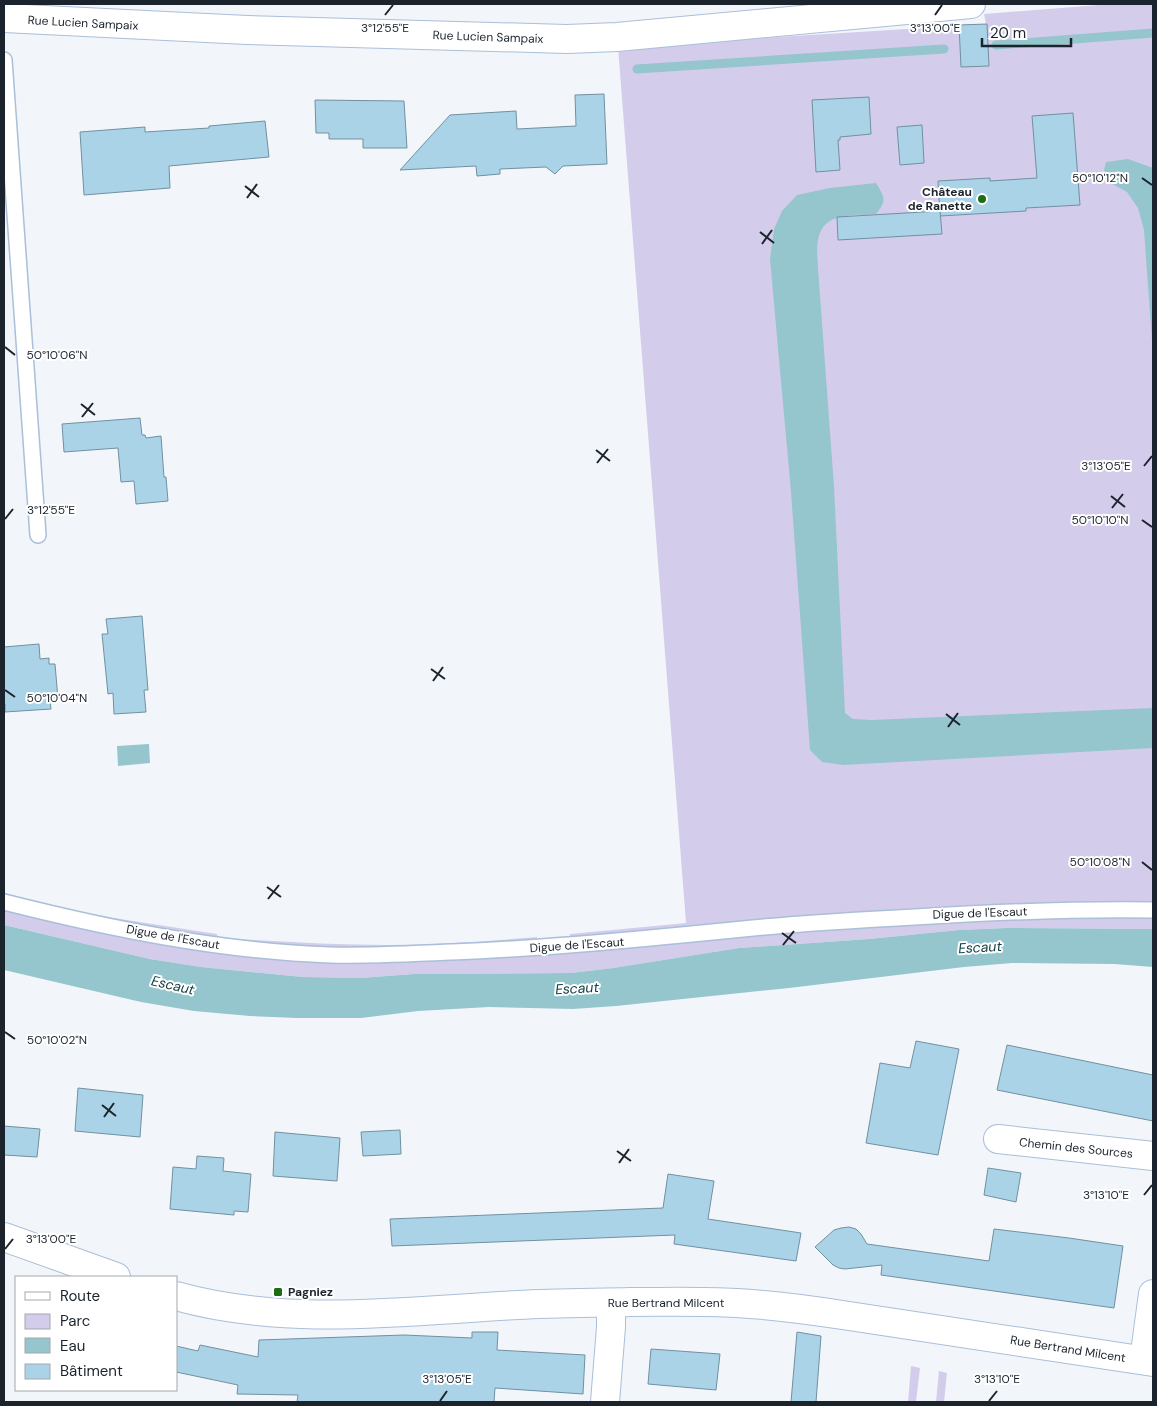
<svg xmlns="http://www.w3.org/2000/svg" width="1157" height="1406" viewBox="0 0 1157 1406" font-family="'DM Sans',sans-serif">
	<rect width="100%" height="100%" fill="#f2f6fb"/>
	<!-- green -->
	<g fill="#d4cceb">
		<path d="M 1112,4 L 1153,4 L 1153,904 L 570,939 L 570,934 L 686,923 L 618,47 L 986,24 L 984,14 Z"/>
		<path d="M 4,893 L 88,914 L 217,934 L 218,938 C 275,941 332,945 389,945 C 438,945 488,941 537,937 L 537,942 L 490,945 L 331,949 L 250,943 L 142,926 L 4,896 Z"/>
		<path d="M 4,909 L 195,949 L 560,953 L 627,948 L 754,934 L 926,921 L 1153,916 L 1153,929 L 1007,928 L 959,930 L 869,939 L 739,948 L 613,968 L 571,973 L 414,974 L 360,978 L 303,977 L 201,967 L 150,959 L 4,925 Z"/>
		<path d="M 911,1366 L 920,1368 L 916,1402 L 908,1402 Z"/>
		<path d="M 939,1371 L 947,1373 L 944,1402 L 936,1402 Z"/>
	</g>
	<!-- water -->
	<g fill="#95c5cd">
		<path d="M 1128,159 L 1153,168 L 1153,354 L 1144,230 L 1138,208 L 1127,192 L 1107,181 L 1104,170 L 1106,162 Z"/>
		<path d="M 876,183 C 885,198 887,200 876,214 C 853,216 823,211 818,240 C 816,249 818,259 818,268 L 834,487 L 845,713 L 853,719 L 872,720 L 1153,708 L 1153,748 L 843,765 L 822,762 L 810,750 L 791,492 L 770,259 L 774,229 L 782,211 L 797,195 L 830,188 Z"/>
		<path d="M 149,744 L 150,763 L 118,766 L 117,746 Z"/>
		<path d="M 4,925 L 150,959 L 201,967 L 303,977 L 360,978 L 414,974 L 571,973 L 613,968 L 739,948 L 869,939 L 959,930 L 1007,928 L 1153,929 L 1153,967 L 1114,964 L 1012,963 L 964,967 L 789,988 L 616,1006 L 573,1009 L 489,1007 L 418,1011 L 361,1018 L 297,1018 L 250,1016 L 194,1011 L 141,1002 L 4,970 Z"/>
	</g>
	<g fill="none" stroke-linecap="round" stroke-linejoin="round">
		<!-- stream -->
		<g stroke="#95c5cd" stroke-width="9">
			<path d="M 996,45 L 1153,33"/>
			<path d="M 637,69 L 944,49"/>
		</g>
	</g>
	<!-- building -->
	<g fill="#abd3e8" stroke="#7190a0">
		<path d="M 987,24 L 989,66 L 961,67 L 959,25 Z"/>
		<path d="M 604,94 L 607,164 L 563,166 L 555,174 L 546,167 L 500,169 L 500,174 L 477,176 L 476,166 L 400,170 L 450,115 L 516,111 L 517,129 L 576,126 L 575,95 Z"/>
		<path d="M 869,97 L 871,134 L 840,137 L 840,140 L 838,140 L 840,170 L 816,172 L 812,100 Z"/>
		<path d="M 315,100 L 404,101 L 407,148 L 363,148 L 363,139 L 329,139 L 329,133 L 316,133 Z"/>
		<path d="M 1073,113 L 1080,205 L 1026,208 L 1026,211 L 940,216 L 938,181 L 990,178 L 990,181 L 1037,178 L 1032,116 Z"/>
		<path d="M 265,121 L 269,157 L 169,166 L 170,188 L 84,195 L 80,132 L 145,127 L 145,132 L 209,128 L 209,126 Z"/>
		<path d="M 922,125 L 924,163 L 900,165 L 897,127 Z"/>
		<path d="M 940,211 L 942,234 L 838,240 L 837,217 Z"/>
		<path d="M 140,418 L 142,435 L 145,435 L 146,438 L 161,436 L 164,477 L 166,477 L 168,501 L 136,504 L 134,481 L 121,482 L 118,448 L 64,452 L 62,424 Z"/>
		<path d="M 142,616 L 148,690 L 144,690 L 146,712 L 114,714 L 113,693 L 108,694 L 102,634 L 108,634 L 106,619 Z"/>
		<path d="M 39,644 L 40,659 L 49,658 L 49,664 L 55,664 L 58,699 L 50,700 L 51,709 L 5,712 L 5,704 L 4,704 L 4,647 Z"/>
		<path d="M 916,1041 L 959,1049 L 938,1155 L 866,1143 L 880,1063 L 910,1068 Z"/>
		<path d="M 1007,1045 L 1153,1075 L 1153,1121 L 997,1090 Z"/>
		<path d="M 78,1088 L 143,1095 L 140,1137 L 75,1131 Z"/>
		<path d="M 4,1126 L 40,1129 L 37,1157 L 4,1155 Z"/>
		<path d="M 400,1130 L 401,1154 L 363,1156 L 361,1132 Z"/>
		<path d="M 275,1132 L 340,1138 L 337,1181 L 273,1176 Z"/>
		<path d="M 197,1156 L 224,1158 L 223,1171 L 251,1174 L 248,1212 L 234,1211 L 234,1215 L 170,1209 L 173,1167 L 196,1169 Z"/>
		<path d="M 988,1168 L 1021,1173 L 1016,1202 L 984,1195 Z"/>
		<path d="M 668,1174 L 714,1181 L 708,1219 L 801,1233 L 796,1261 L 674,1244 L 675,1235 L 392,1246 L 390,1219 L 663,1208 Z"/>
		<path d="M 849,1227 L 856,1229 L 861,1234 L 867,1244 L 989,1261 L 994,1229 L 1069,1238 L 1123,1246 L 1114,1308 L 881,1275 L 882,1265 L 845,1269 L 839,1268 L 833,1265 L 815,1247 L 834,1230 L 841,1228 Z"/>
		<path d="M 472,1332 L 498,1332 L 497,1350 L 585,1355 L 583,1394 L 495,1388 L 494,1402 L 297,1402 L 298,1395 L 237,1394 L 238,1385 L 176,1372 L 176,1346 L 198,1351 L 200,1345 L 258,1357 L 259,1340 L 404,1335 L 472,1338 Z"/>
		<path d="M 797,1332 L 821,1336 L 816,1402 L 791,1402 Z"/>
		<path d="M 651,1349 L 720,1354 L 716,1390 L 648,1384 Z"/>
	</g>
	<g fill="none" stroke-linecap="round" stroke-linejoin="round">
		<!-- service casing -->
		<g stroke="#aabfd8" stroke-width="18">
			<g id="service">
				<path d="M 4,60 L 38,535"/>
				<path d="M 4,902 C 111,929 219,951 330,955 C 371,956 411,954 452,952 C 553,948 653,938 753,928 C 824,921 896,918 967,914 C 1029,911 1091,909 1153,910"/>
			</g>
		</g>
		<!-- minor casing -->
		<g stroke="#aabfd8" stroke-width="30">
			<g id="minor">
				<path d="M 4,18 L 247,30 L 567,39 L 617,37 L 971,4"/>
				<path d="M 998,1139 L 1153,1156"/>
				<path d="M 4,1237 L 116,1277"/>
				<path d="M 176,1296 C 287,1327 405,1311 518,1305 C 555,1303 593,1303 631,1302 C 666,1302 701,1301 736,1303 C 774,1305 811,1310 849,1316 L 1153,1362"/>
				<path d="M 1144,1360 L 1153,1294"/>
				<path d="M 605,1402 L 611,1327 L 611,1303"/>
			</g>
		</g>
		<!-- service -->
		<use href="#service" stroke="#fff" stroke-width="15"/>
		<!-- minor -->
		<use href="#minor" stroke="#fff" stroke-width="28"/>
	</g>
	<!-- ticks -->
	<path fill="none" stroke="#1b232d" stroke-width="2" d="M 385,15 L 393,5M 935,15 L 942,5M 1142,178 L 1152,185M 245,186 L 259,197M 247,198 L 257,184M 760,232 L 774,243M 762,244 L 772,230M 5,347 L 15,355M 81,404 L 95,415M 82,417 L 93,403M 596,450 L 610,461M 597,463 L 608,449M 1144,466 L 1152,456M 1111,496 L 1125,507M 1112,508 L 1123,494M 5,519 L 13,509M 1142,520 L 1152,527M 431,669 L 445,679M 433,681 L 443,667M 5,690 L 15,697M 946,714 L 960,725M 948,727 L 958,713M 1142,862 L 1152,870M 267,887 L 281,897M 268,899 L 279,885M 782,933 L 796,943M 783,945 L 794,931M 5,1032 L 15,1039M 102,1105 L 116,1116M 104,1117 L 114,1103M 617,1151 L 631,1161M 619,1163 L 629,1149M 1144,1195 L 1152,1185M 5,1249 L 13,1239M 440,1401 L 447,1391M 989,1401 L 997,1391"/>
	<!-- markers -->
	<g fill="#1b6d13" stroke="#fff" stroke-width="2">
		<circle cx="982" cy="199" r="5"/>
		<rect x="273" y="1287" width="10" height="10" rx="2.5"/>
	</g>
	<g text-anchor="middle" stroke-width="4" stroke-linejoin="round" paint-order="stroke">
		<!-- street labels -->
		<g font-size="12" fill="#1b232d" stroke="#fff">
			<text transform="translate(83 23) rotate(3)" y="4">Rue Lucien Sampaix</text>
			<text transform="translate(488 37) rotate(2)" y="4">Rue Lucien Sampaix</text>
			<text transform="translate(980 913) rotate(-2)" y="4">Digue de l'Escaut</text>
			<text transform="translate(173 937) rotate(10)" y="4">Digue de l'Escaut</text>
			<text transform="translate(577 945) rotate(-4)" y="4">Digue de l'Escaut</text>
			<text transform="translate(1076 1148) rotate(6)" y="4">Chemin des Sources</text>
			<text x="666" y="1307">Rue Bertrand Milcent</text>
			<text transform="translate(1068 1349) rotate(9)" y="4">Rue Bertrand Milcent</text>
		</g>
		<!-- poi labels -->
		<g font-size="12" font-weight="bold" fill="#1b232d" stroke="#fff" text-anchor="end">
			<text x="972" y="196">Château<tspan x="972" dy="14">de Ranette</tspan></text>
			<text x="288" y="1296" text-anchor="start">Pagniez</text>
		</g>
		<!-- water labels -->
		<g font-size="14" font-style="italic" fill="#134046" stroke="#fff">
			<text transform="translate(980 947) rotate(-3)" y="5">Escaut</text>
			<text transform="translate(173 985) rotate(13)" y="5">Escaut</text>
			<text transform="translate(577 988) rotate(-3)" y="5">Escaut</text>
		</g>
	</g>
	<g font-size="12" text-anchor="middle" fill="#1b232d" stroke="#fff" stroke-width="4" stroke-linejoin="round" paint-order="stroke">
		<text x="385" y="32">3°12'55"E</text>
		<text x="935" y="32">3°13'00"E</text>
		<text x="1100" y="182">50°10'12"N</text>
		<text x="57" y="359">50°10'06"N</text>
		<text x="1106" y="470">3°13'05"E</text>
		<text x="51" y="514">3°12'55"E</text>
		<text x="1100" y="524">50°10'10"N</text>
		<text x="57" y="702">50°10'04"N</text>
		<text x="1100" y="866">50°10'08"N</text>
		<text x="57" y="1044">50°10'02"N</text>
		<text x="1106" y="1199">3°13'10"E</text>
		<text x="51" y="1243">3°13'00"E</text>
		<text x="447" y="1383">3°13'05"E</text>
		<text x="997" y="1383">3°13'10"E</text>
	</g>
	<!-- border -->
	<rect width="1157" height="1406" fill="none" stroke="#1b232d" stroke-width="10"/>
	<!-- legend -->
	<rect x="15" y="1276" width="162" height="115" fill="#ffffff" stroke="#a4a7ab"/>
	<rect x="25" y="1292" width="25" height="8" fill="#ffffff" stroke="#a4a7ab"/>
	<text x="60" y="1301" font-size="15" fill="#1b232d">Route</text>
	<rect x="25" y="1314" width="25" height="15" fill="#d4cceb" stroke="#a4a7ab"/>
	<text x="60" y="1326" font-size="15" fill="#1b232d">Parc</text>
	<rect x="25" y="1338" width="25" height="15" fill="#95c5cd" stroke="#a4a7ab"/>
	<text x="60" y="1351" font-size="15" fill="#1b232d">Eau</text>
	<rect x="25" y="1364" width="25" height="15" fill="#abd3e8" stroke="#a4a7ab"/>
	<text x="60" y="1376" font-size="15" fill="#1b232d">Bâtiment</text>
	<!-- scale -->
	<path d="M982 38v8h89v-8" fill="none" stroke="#1b232d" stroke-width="2.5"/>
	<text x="990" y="38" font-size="15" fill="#1b232d" stroke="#ffffff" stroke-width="4" paint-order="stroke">20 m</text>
</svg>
